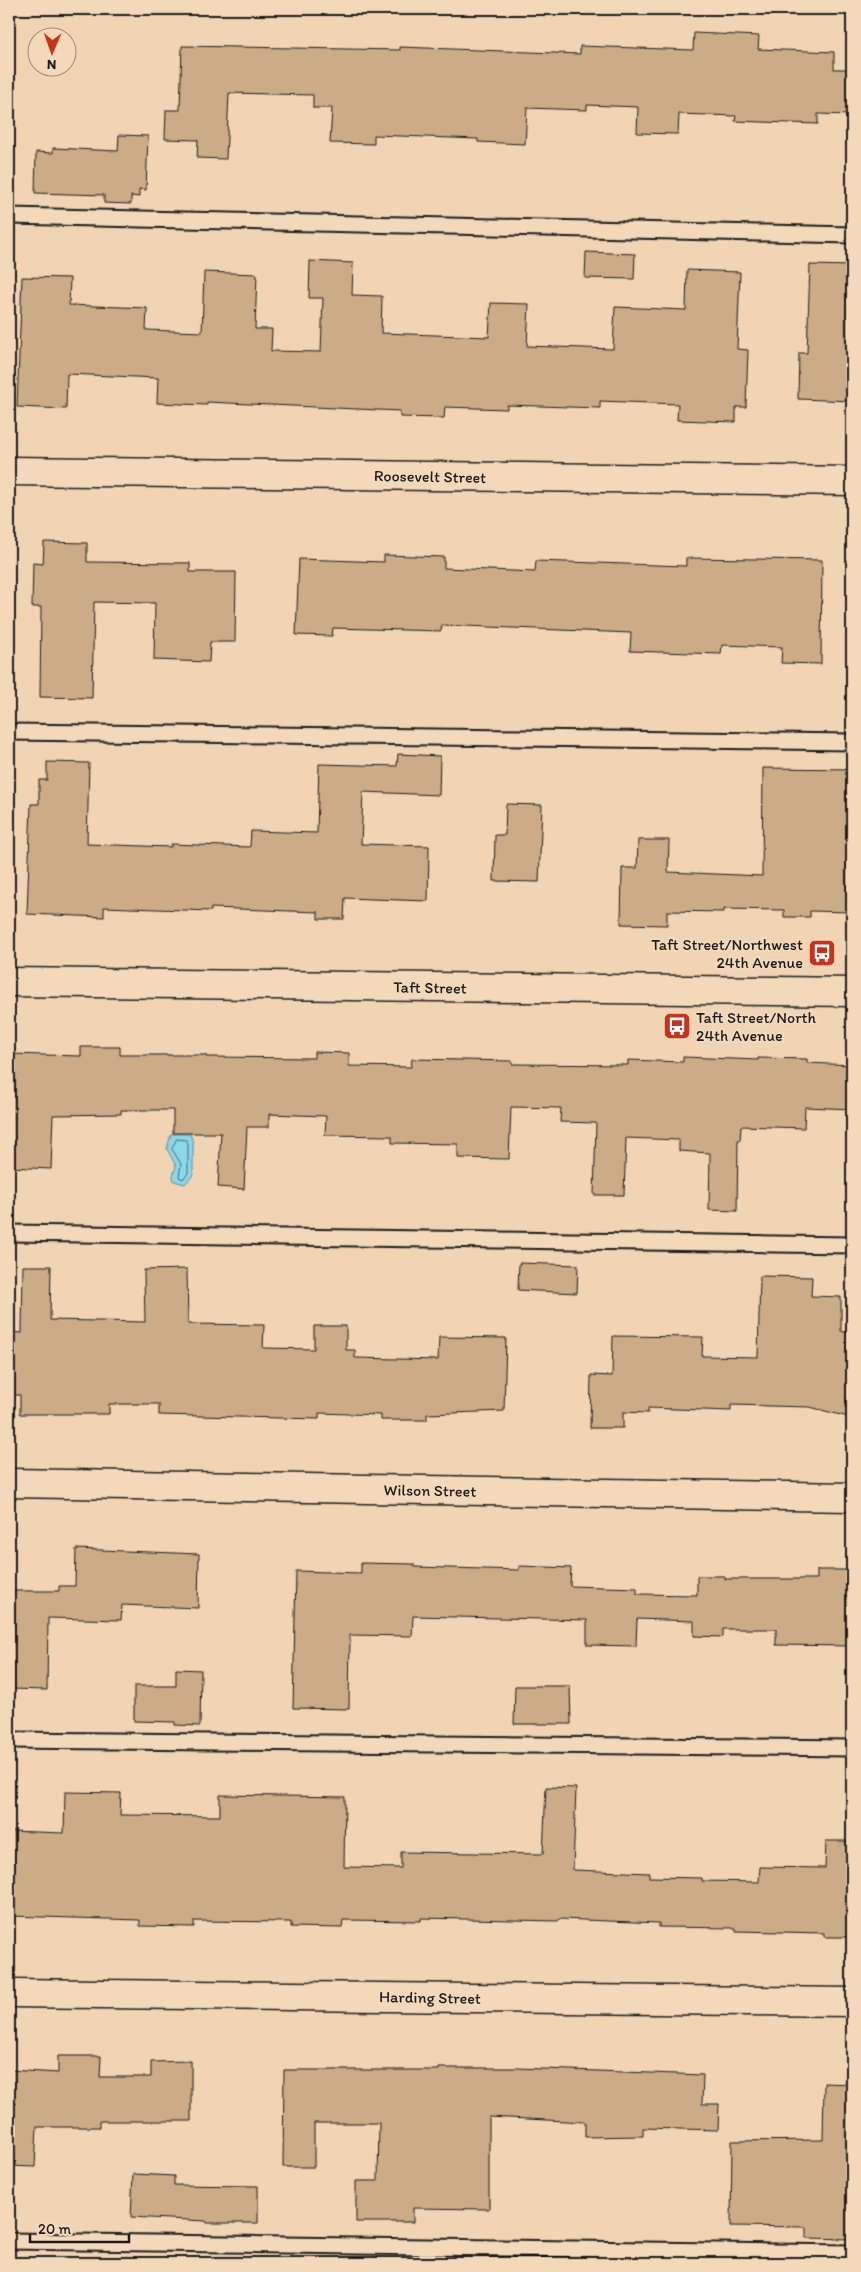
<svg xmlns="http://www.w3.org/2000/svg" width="861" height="2272" viewBox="0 0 861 2272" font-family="Itim,sans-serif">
	<rect width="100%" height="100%" fill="#f0d4b3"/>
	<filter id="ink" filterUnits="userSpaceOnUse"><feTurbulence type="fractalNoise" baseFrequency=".02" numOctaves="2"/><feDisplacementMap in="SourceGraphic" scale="10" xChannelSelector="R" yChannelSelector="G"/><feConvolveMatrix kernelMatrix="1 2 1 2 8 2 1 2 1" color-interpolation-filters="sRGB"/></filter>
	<g filter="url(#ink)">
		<!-- water -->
		<path fill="#8bd8ea" stroke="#5f8d98" d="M 171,1134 L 190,1134 L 193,1142 L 193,1175 L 185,1184 L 174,1181 L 173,1176 L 176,1166 L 167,1149 Z"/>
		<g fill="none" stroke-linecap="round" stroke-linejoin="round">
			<!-- shore -->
			<path stroke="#48676e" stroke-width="1" d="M 177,1139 L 186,1140 L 188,1143 L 188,1173 L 183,1179 L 179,1177 L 181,1164 L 172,1149 Z"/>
		</g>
		<!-- building -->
		<g fill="#ccac86" stroke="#1c1c1c">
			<path d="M 694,33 L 759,36 L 758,49 L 834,52 L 834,69 L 852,69 L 852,115 L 818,114 L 818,124 L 735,121 L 736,116 L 679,114 L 678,134 L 637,133 L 638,107 L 587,105 L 587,110 L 527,108 L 525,144 L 478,142 L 478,139 L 374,135 L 374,144 L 330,143 L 332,108 L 313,108 L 313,95 L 229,93 L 226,159 L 197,158 L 198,140 L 165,139 L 166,110 L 180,110 L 182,46 L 400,50 L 400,47 L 580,54 L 580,46 L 693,50 Z"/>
			<path d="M 119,135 L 148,136 L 146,190 L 139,189 L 139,197 L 131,196 L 131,204 L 104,203 L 104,195 L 35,193 L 36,152 L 53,153 L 53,148 L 118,151 Z"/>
			<path d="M 586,252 L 635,254 L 634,279 L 585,278 Z"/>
			<path d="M 310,261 L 353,263 L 352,295 L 382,296 L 381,333 L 489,337 L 491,303 L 529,304 L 527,346 L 613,349 L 615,307 L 686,310 L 687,270 L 740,272 L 737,349 L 748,350 L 746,407 L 736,407 L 736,422 L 677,420 L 678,404 L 600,401 L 600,408 L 507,405 L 507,409 L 445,407 L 444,418 L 400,417 L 400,411 L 207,402 L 207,405 L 157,403 L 158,378 L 67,374 L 66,409 L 17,407 L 22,277 L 70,278 L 69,305 L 147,308 L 146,330 L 202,332 L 204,272 L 257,274 L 255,329 L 272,329 L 271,351 L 321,352 L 323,298 L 309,298 Z"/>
			<path d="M 810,265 L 852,266 L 852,401 L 798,399 L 799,353 L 807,353 Z"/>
			<path d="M 44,542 L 87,543 L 87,562 L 190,563 L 190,572 L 236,572 L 235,642 L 210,642 L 209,662 L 154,660 L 155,603 L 94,602 L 92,698 L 40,697 L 41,607 L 32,607 L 33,563 L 43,564 Z"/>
			<path d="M 384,555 L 444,557 L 444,568 L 535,572 L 536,561 L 686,566 L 686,558 L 822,560 L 821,664 L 781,663 L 782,647 L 722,645 L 721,654 L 630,651 L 631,633 L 442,625 L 441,631 L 333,628 L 332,636 L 296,635 L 299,559 L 384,562 Z"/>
			<path d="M 398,754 L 440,756 L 439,795 L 363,792 L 361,844 L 429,846 L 428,901 L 345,898 L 344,919 L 318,919 L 318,912 L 211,908 L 211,911 L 104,907 L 104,917 L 27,914 L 31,804 L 39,804 L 39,780 L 47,780 L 47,762 L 89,763 L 87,844 L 171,847 L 171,844 L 250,847 L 251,831 L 317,833 L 319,764 L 397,766 Z"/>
			<path d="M 763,768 L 852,769 L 852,912 L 810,911 L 810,917 L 784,917 L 784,910 L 724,909 L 724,912 L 667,911 L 667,925 L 621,924 L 622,868 L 637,868 L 638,840 L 669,840 L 668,872 L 762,876 Z"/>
			<path d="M 506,804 L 542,805 L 539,882 L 494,881 L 495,835 L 505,835 Z"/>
			<path d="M 81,1047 L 120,1047 L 120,1055 L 206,1055 L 206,1057 L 314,1058 L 314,1052 L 349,1053 L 349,1066 L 411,1067 L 412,1059 L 512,1061 L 512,1064 L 628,1065 L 628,1060 L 683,1062 L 683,1057 L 758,1060 L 758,1058 L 807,1059 L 807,1063 L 852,1065 L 852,1109 L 805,1107 L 804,1128 L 741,1126 L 740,1140 L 738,1140 L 737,1211 L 709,1210 L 710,1153 L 679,1151 L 679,1140 L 626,1138 L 624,1195 L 594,1195 L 596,1123 L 560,1122 L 561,1108 L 511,1107 L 509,1159 L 458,1158 L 458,1144 L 392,1143 L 392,1136 L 325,1135 L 326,1116 L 269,1114 L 269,1127 L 247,1127 L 244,1189 L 218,1187 L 221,1133 L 173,1133 L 173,1110 L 121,1110 L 121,1114 L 53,1115 L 51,1169 L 9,1167 L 9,1054 L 81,1056 Z"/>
			<path d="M 519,1263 L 578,1265 L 577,1293 L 518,1290 Z"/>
			<path d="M 23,1266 L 51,1266 L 50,1320 L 145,1322 L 144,1270 L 187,1269 L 188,1324 L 264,1325 L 263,1348 L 314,1349 L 314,1326 L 346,1326 L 346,1350 L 355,1350 L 355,1358 L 438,1360 L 439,1337 L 506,1338 L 504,1411 L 427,1414 L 427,1420 L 381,1420 L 381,1415 L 319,1413 L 319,1419 L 159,1415 L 159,1404 L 109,1404 L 109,1414 L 20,1414 L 20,1395 L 9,1395 L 9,1332 L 22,1333 Z"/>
			<path d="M 760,1276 L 812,1277 L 811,1296 L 841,1297 L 841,1331 L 852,1334 L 852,1418 L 810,1407 L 731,1405 L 731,1411 L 648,1408 L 648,1413 L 623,1412 L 623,1428 L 590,1428 L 591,1375 L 612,1376 L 613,1336 L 703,1337 L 702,1356 L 758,1357 Z"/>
			<path d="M 76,1549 L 199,1554 L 198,1608 L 122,1605 L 121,1620 L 48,1618 L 47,1690 L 9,1689 L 9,1591 L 59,1591 L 59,1586 L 75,1586 Z"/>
			<path d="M 361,1563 L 414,1564 L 414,1567 L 519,1570 L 519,1566 L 571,1568 L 570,1586 L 637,1588 L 637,1594 L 697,1595 L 697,1576 L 725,1576 L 725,1579 L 817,1579 L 817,1570 L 852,1570 L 852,1646 L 776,1645 L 776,1629 L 723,1629 L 723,1637 L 694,1636 L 694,1621 L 637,1619 L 636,1646 L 587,1645 L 587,1620 L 413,1616 L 412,1636 L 350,1635 L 349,1709 L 293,1708 L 296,1571 L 361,1573 Z"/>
			<path d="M 176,1669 L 201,1670 L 200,1726 L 175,1725 L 175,1722 L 134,1721 L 134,1686 L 176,1686 Z"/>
			<path d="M 515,1686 L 570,1686 L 571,1724 L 514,1724 Z"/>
			<path d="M 546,1787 L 576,1788 L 573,1870 L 649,1873 L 649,1877 L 702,1878 L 702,1881 L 759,1882 L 760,1867 L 825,1868 L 826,1841 L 852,1841 L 852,1937 L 824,1937 L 824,1933 L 736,1931 L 736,1928 L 659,1927 L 659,1923 L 559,1919 L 559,1921 L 421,1918 L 421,1921 L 343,1920 L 342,1928 L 291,1927 L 291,1922 L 194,1921 L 194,1927 L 140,1926 L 140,1920 L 9,1916 L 9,1831 L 64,1833 L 65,1792 L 121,1793 L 120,1815 L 220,1816 L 220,1795 L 345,1797 L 344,1867 L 401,1868 L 401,1852 L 543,1854 Z"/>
			<path d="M 58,2056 L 101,2056 L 100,2077 L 151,2077 L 151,2062 L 191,2061 L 191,2121 L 100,2121 L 100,2127 L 37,2127 L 35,2167 L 9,2166 L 9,2070 L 58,2073 Z"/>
			<path d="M 439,2068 L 517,2068 L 703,2075 L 702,2104 L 719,2104 L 718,2130 L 643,2128 L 643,2136 L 585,2137 L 585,2122 L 489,2117 L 489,2209 L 413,2208 L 413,2222 L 356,2222 L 356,2181 L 378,2181 L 379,2123 L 314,2123 L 314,2167 L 283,2167 L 284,2070 L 439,2070 Z"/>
			<path d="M 824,2083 L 852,2084 L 852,2239 L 806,2238 L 806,2227 L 731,2226 L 732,2141 L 823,2140 Z"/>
			<path d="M 133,2174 L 174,2176 L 174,2185 L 258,2186 L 258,2223 L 207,2223 L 206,2221 L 131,2217 Z"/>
		</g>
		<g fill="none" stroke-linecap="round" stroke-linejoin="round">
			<!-- service casing -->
			<g stroke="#1c1c1c" stroke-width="19">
				<g id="service">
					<path d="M 9,216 L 852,235"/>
					<path d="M 9,732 L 852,742"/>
					<path d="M 9,1233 L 852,1245"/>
					<path d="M 9,1740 L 852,1748"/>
					<path d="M 9,2241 L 852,2253"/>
				</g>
			</g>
			<!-- minor casing -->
			<g stroke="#1c1c1c" stroke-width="31">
				<g id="minor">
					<path d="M 9,471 L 852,481"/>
					<path d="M 9,1483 L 852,1497"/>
					<path d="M 9,1993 L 852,2002"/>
				</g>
			</g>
			<!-- tertiary casing -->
			<g stroke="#1c1c1c" stroke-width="31">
				<path id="tertiary" d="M 9,982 L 852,992"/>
			</g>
			<!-- service -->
			<use href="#service" stroke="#f3d9ba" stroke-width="15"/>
			<!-- minor -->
			<use href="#minor" stroke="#f3d9ba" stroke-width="28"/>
			<!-- tertiary -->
			<use href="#tertiary" stroke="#f3d9ba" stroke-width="28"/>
		</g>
	</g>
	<!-- icons -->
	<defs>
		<g id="bus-square" transform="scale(1.4375)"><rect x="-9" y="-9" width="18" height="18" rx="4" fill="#c8321e" stroke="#f3d9ba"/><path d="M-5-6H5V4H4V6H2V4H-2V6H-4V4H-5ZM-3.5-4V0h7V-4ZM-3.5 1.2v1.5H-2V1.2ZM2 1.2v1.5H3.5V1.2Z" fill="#fff"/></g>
	</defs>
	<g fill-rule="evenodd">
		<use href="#bus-square" x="822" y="953"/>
		<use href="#bus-square" x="677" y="1026"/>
	</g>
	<g text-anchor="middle" stroke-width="4" stroke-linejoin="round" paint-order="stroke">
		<!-- street labels -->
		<g font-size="16" fill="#1c1c1c" stroke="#f3d9ba">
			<text transform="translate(430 476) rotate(1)" y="6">Roosevelt Street</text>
			<text transform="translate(430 987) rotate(1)" y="6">Taft Street</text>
			<text transform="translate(430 1490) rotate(1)" y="6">Wilson Street</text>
			<text transform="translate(430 1997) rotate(1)" y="6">Harding Street</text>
		</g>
		<!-- poi labels -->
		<g font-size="16" fill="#1c1c1c" stroke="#f3d9ba" text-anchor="end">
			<text x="803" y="950">Taft Street/Northwest<tspan x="803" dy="18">24th Avenue</tspan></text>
			<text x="696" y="1023" text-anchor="start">Taft Street/North<tspan x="696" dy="18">24th Avenue</tspan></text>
		</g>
	</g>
	<!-- margin -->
	<rect width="861" height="2272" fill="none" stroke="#f3d9ba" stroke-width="30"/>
	<rect x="15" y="15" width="831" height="2242" fill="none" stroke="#1c1c1c" stroke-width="2" filter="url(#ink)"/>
	<!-- north arrow -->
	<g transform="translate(52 52) rotate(182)"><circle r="24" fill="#f3d9ba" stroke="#9d8d7b"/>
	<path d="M0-4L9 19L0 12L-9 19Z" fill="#c8321e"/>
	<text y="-8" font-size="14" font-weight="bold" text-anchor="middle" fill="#1c1c1c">N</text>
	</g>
	<!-- scale -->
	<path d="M30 2234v8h99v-8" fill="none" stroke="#1c1c1c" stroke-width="2.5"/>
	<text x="38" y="2234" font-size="15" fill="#1c1c1c" stroke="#f3d9ba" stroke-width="4" paint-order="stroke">20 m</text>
</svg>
